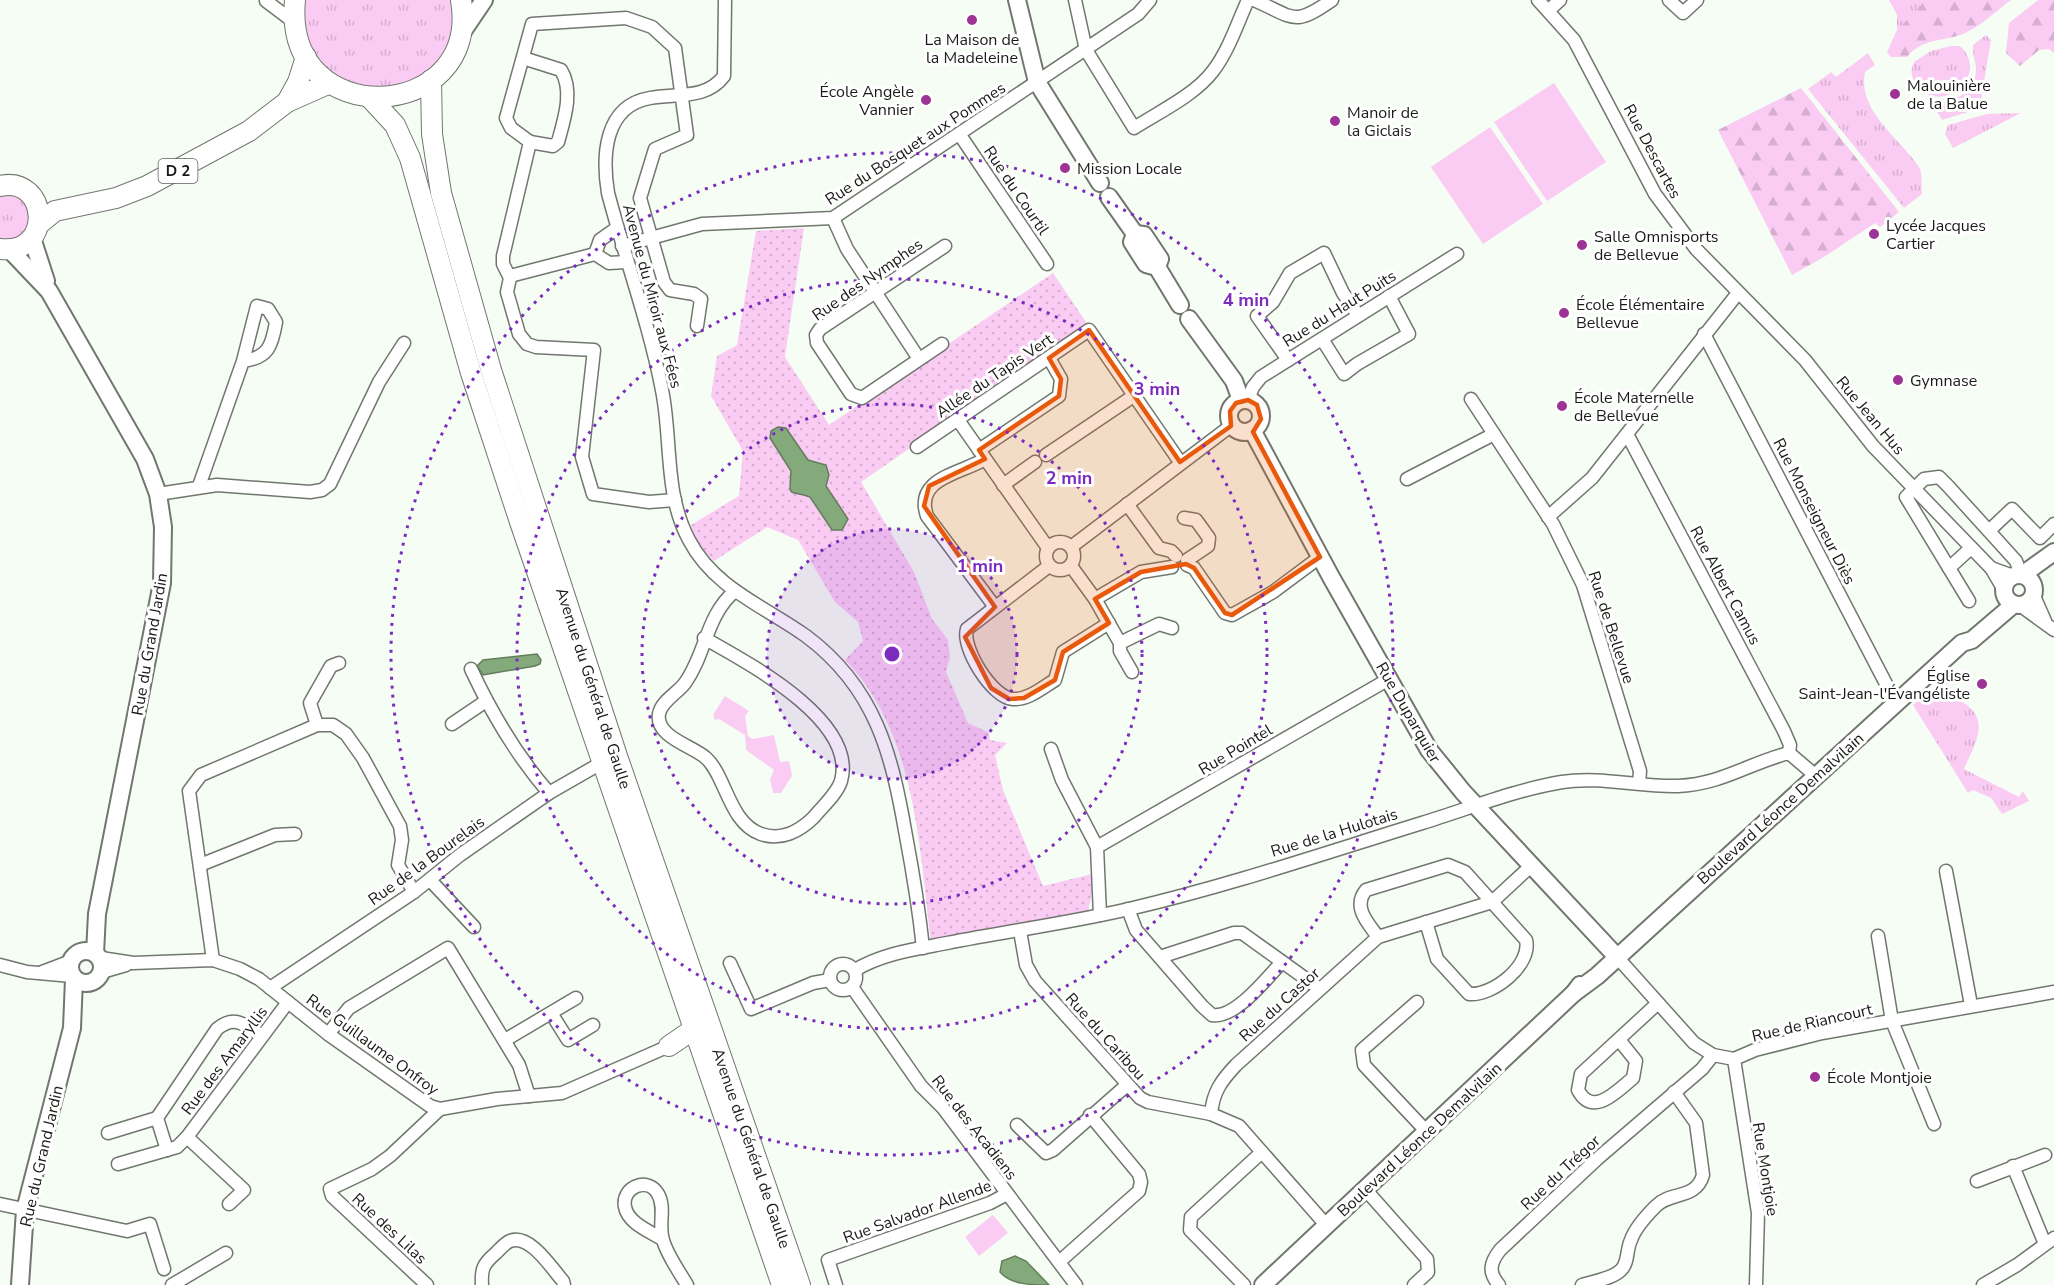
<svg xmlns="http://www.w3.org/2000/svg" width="2054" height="1285" viewBox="0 0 2054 1285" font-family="'Nunito Sans',sans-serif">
	<defs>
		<pattern id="grass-tufts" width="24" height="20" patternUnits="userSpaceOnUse" patternTransform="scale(1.5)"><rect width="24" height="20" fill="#faccf4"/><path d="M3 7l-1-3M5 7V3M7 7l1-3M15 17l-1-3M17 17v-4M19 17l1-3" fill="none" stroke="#d6afd0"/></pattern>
		<pattern id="forest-firs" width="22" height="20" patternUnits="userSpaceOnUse" patternTransform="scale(1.5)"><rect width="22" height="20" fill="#faccf4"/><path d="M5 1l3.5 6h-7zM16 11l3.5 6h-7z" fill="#d6afd0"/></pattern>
		<pattern id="garden-dots" width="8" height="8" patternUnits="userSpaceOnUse" patternTransform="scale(1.5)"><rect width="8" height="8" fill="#faccf4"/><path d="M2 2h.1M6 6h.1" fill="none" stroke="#d6afd0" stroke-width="1.8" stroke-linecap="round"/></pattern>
	</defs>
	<rect width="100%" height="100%" fill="#f6fdf4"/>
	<!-- grass -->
	<g fill="url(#grass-tufts)">
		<path d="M 302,0 L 454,0 L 450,45 L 437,66 L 417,83 L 367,92 L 322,69 L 308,48 Z"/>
		<path d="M 1889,0 L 1924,0 L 1921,7 L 1897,30 L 1897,15 Z"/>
		<path d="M 1986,35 L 1991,40 L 1981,99 L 1977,102 L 1977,109 L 1942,120 L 1933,104 C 1955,101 1976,94 1976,69 C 1976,61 1972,54 1973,45 Z"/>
		<path d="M 1951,46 L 1960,46 C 1992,76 1940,118 1916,84 C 1911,77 1910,70 1914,62 L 1931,51 Z"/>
		<path d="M 1868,53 L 1875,65 L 1865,72 C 1857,111 1900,138 1919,167 C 1923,174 1921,185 1922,194 L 1904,208 L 1808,89 L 1831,72 L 1836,77 Z"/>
		<path d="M 2021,113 L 1953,148 L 1945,134 L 1948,125 L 1987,114 Z"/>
		<path d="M 0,190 L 17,192 L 33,212 L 25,235 L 0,242 Z"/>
		<path d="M 1933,688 C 1943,695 1952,697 1962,702 C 1993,719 1973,747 1964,769 L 2019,797 L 2023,791 L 2029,801 L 2002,814 L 1991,798 L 1973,790 L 1968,793 L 1913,705 Z"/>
	</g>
	<!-- forest -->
	<g fill="url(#forest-firs)">
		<path d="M 1924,0 L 2011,0 C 1996,11 1980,27 1963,34 C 1942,42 1922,38 1907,57 L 1891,57 L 1887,52 L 1897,30 L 1920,7 Z"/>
		<path d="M 2038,0 L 2054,0 L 2054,53 L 2049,49 L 2039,50 L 2020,66 L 2006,53 L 2009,23 Z"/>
		<path d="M 1801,88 L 1899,212 L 1880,227 L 1875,223 L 1824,257 L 1792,275 L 1718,130 Z"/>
	</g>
	<!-- park -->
	<g fill="#faccf4">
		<path d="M 1554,83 L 1606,162 L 1547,201 L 1494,122 Z"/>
		<path d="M 1490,127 L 1543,204 L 1483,244 L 1431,167 Z"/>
		<path d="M 725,696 L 749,711 L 745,716 L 748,736 L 752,739 L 774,735 L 780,762 L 789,761 L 792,776 L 781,793 L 773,793 L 770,779 L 774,770 L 746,750 L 745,735 L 719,719 L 715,720 L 713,715 Z"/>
		<path d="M 993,1215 L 1008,1233 L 979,1256 L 965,1237 Z"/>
	</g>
	<!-- garden -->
	<path fill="url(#garden-dots)" d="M 804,228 L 785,357 L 829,425 L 1053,273 L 1088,325 L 861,482 L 914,572 L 932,619 L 948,640 L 950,657 L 946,672 L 968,723 L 989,733 L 990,740 L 1007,743 L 995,755 L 1003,790 L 1043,886 L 1092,874 L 1092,893 L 1088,911 L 931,942 C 919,847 916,732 845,660 L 863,641 L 858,622 L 835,602 L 798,540 L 767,527 L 714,561 C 704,551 694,539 691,525 L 739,496 L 743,451 L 711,396 L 717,356 L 737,345 L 756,231 Z"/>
	<!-- water -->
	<g fill="#84a97a" stroke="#647e5d" stroke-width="1.5">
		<path d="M 778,427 L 786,428 L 808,460 L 826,465 L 829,475 L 826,486 L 848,519 L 842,530 L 832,530 L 810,497 C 788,489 789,500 791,471 L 770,438 L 771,431 Z"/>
		<path d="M 537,654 L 541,660 L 540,664 L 535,666 L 483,675 L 477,666 L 483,660 Z"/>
		<path d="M 1015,1256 L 1026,1261 L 1049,1285 C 1032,1285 1011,1285 1000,1272 L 1002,1261 Z"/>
	</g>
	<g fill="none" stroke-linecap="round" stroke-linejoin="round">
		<!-- street casing -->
		<g stroke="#71776f" stroke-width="15">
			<g id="street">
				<path d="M 725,0 L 724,76 C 706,100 676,93 650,98 C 604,106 602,156 608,193 C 625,258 649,323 662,390 C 672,439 664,494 689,540 C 714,588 764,606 806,636 C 876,688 892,755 906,836 C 913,873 919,910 923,948"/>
				<path d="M 1075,0 L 1086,50 L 1134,128 C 1159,112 1195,95 1213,71 C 1229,50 1237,24 1248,0"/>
				<path d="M 1254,0 C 1295,18 1293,27 1332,0"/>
				<path d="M 1538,0 L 1574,40 L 1655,194 L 1696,249 L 1805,360 L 1873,446 L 1991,568 L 2004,590"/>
				<path d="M 1669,0 L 1683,13 L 1697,0"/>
				<path d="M 266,1 L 294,22"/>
				<path d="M 1549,10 L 1560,0"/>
				<path d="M 523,58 L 561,70 C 574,91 564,120 558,142 L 553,146 L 530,142"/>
				<path d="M 960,135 L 1047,264"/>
				<path d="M 833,218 L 847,249 L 919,359"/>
				<path d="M 622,246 L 702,224 L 833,218 L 1138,14 L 1150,0"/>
				<path d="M 595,254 L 600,240 L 617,228"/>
				<path d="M 595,254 L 609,263 L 626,262"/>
				<path d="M 510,276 L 595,254"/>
				<path d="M 1704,334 L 1896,703"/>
				<path d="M 1322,339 L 1344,374 L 1357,364 L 1409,334 L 1389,296"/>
				<path d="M 942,344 L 862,398 L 851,394 L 817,343 L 816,335 L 820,329 L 945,246"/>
				<path d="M 1288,360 L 1257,316 L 1273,302 L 1290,273 L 1324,253 L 1343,293 L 1358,315"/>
				<path d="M 1471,399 L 1553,524 L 1583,585 L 1640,771 L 1639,783"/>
				<path d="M 1248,400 L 1253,387 L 1261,377 L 1457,254"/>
				<path d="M 958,420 L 1048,548"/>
				<path d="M 1627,434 L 1784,731 L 1790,745 L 1789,753"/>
				<path d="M 917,447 L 1089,330 L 1180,462"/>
				<path d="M 979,450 L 1059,396 L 1061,379 L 1049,358"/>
				<path d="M 1046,455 L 1135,395"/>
				<path d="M 985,459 C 960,474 914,478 927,516 L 995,607"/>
				<path d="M 1407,479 L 1494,434"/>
				<path d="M 1003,485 L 1035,462"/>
				<path d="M 199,486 L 243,361 L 257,306 L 268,309 L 276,322 C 272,346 268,358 243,361"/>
				<path d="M 158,494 L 217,485 L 310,492 L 322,490 L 330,484 L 379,382 L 404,343"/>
				<path d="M 675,500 L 649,502 L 593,494 L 582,457 L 594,350 L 536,347 L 527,344 L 519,334 L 507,292 L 510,278 L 503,264 L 503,256 L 530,142 L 511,128 L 506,118 L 532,24 L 626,18 L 652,27 L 675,48 L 687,135 L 655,149 L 640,198 L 664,282 L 670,290 L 694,294 L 701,299 L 697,326"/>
				<path d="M 1127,504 L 1159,548 L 1171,551 L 1176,556"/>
				<path d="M 1548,517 L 1592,478 L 1738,293"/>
				<path d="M 1184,518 L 1196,520 L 1209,538 L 1208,546 L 1187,560"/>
				<path d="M 1993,527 L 2012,509 L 2040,538 L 2054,524"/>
				<circle cx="1060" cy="556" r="14"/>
				<path d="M 1071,547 L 1232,425"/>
				<path d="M 1187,565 L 1194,568 L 1225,613 L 1232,615 L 1273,592 L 1320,557"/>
				<path d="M 1049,566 L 967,629 C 961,647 992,698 1013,699 C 1028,700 1042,688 1055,680 L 1063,652 L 1109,623"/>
				<path d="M 1071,566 L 1095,599 L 1120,643 L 1120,651 L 1132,672"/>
				<path d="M 1949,568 L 1971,548"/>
				<path d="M 1991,568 L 2013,576"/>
				<path d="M 2034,596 L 2045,621"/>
				<path d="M 1095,599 L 1141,572 L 1172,567"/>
				<path d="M 1969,601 L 1906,497 L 1924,479 L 1939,477 L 1948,486 L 2016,561 L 2021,575"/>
				<path d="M 2021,606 L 2054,630"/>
				<path d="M 704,638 C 746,662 858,720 841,781 C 837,794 822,807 814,817 C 800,831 781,841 761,834 C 729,823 726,776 706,758 C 693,746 655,737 659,714 C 661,701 678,693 685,683 C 706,654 706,615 735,591"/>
				<path d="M 1120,643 L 1159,624 L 1172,628"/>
				<path d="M 471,669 C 492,714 517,756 549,793"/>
				<path d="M 452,724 L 486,701"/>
				<path d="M 317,725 L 310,703 L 331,666 L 339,663"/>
				<path d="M 1051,749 L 1062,780 L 1097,847 L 1100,915"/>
				<path d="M 1097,847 L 1389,679"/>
				<path d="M 200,865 L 275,835 L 295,834"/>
				<path d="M 1946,871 L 1971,1005"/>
				<path d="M 430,880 L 474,927"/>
				<path d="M 1128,909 L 1136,930 L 1202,1006 L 1212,1015 C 1235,1019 1267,978 1282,962"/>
				<path d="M 1020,931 L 1026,965 L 1035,981 L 1140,1098 L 1148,1102 L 1211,1114"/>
				<path d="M 1878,936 L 1892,1021 L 1934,1124"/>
				<path d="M 1378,937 C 1368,923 1352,907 1366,890 L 1448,865 L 1465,872 L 1526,940 C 1532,965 1493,996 1469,994 L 1437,959 L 1426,922"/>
				<path d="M 1160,957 L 1234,933 L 1242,933 L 1320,989"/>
				<path d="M 1617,957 L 1694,1043 L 1713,1055 L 1734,1059 L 1755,1050 L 1822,1033 L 2054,992"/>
				<path d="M 101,958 L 133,963 L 213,960 L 240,969 L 259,979 L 328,1034 L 430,1106 L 440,1109 L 497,1099 L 562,1093 L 669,1046"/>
				<path d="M 213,960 L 189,791 L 201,775 L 317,725 L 333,725 L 346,734 L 363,758 L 400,826 L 402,840 L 398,865 L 414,892"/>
				<path d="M 730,963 L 751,1009 L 813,983 L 830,980"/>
				<circle cx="843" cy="977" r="13"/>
				<path d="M 0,965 L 27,972 L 72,976"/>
				<path d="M 855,970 C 883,953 916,949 947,943 C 1008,931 1069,923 1129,909 C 1228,886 1325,853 1422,823 C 1468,809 1514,790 1562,782 C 1600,776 1639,787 1678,786 C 1722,784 1749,763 1789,753 L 1816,776"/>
				<path d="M 42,972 L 71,961"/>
				<path d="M 102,972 L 126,965"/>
				<path d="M 852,987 L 921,1086 L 943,1108 L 1076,1285"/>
				<path d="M 270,988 L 414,892 L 460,855 L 549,793 L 603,762"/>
				<path d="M 1417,1002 L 1362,1050 L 1364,1065 L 1427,1132"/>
				<path d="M 551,1013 L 568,1040 L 593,1025"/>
				<path d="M 328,1034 L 349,1008 L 448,948 L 519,1065 L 529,1096"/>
				<path d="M 505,1040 L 576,998"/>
				<path d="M 1620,1041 L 1636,1061 L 1633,1078 C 1617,1091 1593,1118 1578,1090 L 1581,1074 L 1658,1003"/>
				<path d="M 1734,1059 L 1758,1213 L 1756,1285"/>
				<path d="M 1017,1125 L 1046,1153 L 1053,1150 L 1127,1085"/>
				<path d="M 108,1133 L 157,1118"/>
				<path d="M 167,1150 L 157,1118 L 217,1029 C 235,1014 245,1025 262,1036"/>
				<path d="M 118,1164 L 177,1147 L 187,1137"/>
				<path d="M 2013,1166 L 2045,1244"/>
				<path d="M 1977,1181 L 2045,1155"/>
				<path d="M 1365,1189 L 1427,1259 L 1428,1272 L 1414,1285"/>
				<path d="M 0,1204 L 127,1231 L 150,1224 L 164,1269"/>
				<path d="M 229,1204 L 244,1190 L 187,1137 L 288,1002"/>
				<path d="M 1327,1226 L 1239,1126 L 1211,1114 C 1213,1092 1221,1081 1236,1065 L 1378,937 L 1492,902 L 1532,865"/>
				<path d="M 662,1239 C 649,1231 628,1223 625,1207 C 621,1187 648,1176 658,1194 C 666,1208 658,1225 663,1240 C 667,1255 679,1271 687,1285"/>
				<path d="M 1059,1262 L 1139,1191 L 1141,1182 L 1139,1174 L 1090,1115"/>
				<path d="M 172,1285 L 226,1253"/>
				<path d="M 427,1285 L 332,1196 L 330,1189 L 372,1169 L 390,1156 L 440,1109"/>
				<path d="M 482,1285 C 481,1269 483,1264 496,1253 C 500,1249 505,1243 510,1241 C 530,1233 552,1269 563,1281 L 564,1285"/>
				<path d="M 836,1285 L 828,1260 L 990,1203 L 1007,1194"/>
				<path d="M 1244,1285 L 1190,1230 L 1191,1217 L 1262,1152"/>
				<path d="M 1499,1285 C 1488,1272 1490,1263 1500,1250 L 1597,1159 L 1702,1069 L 1713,1055"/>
				<path d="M 1582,1285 C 1594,1281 1612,1279 1621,1270 C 1629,1262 1626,1250 1631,1240 C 1635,1228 1647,1215 1656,1206 C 1670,1191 1696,1200 1703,1175 L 1696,1123 L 1674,1092"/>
				<path d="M 1983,1285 L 2017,1265 L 2054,1238"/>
			</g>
		</g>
		<!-- secondary casing -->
		<g stroke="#71776f" stroke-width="20">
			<g id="secondary">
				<path d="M 1017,0 L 1037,82 L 1100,183"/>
				<path d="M 461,34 L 484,0"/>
				<path d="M 1109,197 L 1135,234 L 1132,242 L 1146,264 L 1157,267 L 1180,305"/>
				<path d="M 1135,234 L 1144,235 L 1160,259 L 1157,267"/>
				<path d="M 32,238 L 46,281"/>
				<path d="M 10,250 L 49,291 L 145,459 L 158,494 L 163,527 L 162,583 L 97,914 L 95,953"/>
				<path d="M 1189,319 L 1234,381 L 1241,400"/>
				<circle cx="1245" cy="416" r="16"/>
				<path d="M 1252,430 L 1331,577 L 1429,750 L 1463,792 L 1617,957"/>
				<circle cx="2019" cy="590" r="15"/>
				<path d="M 2022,575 L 2054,552"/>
				<circle cx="86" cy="967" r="16"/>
				<path d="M 1574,993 L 1597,976 L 1962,643 L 1972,640 L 2013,605"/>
				<path d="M 20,1285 L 25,1210 L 72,1028 L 74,979"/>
				<path d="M 1263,1285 L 1574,993 L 1580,985"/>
			</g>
		</g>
		<!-- primary casing -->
		<g stroke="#71776f" stroke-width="22">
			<g id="primary">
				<path d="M 295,0 C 282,134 482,124 461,0"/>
				<path d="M 431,80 L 432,134 L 441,193 L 491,370 L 617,756 L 800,1285"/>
				<path d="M 371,99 L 395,125 L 410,158 L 471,373 L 520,522 L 782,1285"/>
				<path d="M 287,102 L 298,82 L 306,57"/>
				<path d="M 0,186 C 48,175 55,255 0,249"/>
				<path d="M 39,224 L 55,211 L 116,198 L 147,186 L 249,131 L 287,102 L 330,83"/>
				<path d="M 669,1046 L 688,1033 L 696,1034 L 704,1041"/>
			</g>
		</g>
		<!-- street -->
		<use href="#street" stroke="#fff" stroke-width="12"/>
		<!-- secondary -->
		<use href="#secondary" stroke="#fff" stroke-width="16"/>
		<!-- primary -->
		<use href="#primary" stroke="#fff" stroke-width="20"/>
	</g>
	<!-- marked area -->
	<path fill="#e8590c" fill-opacity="0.2" stroke="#e8590c" stroke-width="4.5" stroke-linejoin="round" d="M 1089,330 L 1180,462 L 1231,426 L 1230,411 L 1236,403 L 1248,400 L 1257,405 L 1261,419 L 1253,432 L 1320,557 L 1232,615 L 1225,613 L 1194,568 L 1186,564 L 1141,572 L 1095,599 L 1109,623 L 1063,652 L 1055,680 L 1024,698 L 1009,699 L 991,688 L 965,637 L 995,607 L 924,506 L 929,486 L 985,459 L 979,450 L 1059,396 L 1061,379 L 1049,358 Z"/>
	<!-- distance rings -->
	<circle cx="892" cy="654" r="125" fill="#7b2cbf" fill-opacity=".12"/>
	<g fill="none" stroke="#7b2cbf" stroke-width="3" stroke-dasharray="3 6">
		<circle cx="892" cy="654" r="125"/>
		<circle cx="892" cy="654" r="250"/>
		<circle cx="892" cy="654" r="375"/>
		<circle cx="892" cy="654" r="501"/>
	</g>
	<!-- markers -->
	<g fill="#9d3395" stroke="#fff" stroke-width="2">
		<circle cx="972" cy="20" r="6"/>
		<circle cx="1895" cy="94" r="6"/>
		<circle cx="926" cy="100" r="6"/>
		<circle cx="1335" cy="121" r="6"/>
		<circle cx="1065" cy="168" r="6"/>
		<circle cx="1874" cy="234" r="6"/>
		<circle cx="1582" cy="245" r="6"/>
		<circle cx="1564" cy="313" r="6"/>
		<circle cx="1898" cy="380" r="6"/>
		<circle cx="1562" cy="406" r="6"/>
		<circle cx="1982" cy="684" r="6"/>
		<circle cx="1815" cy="1077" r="6"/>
	</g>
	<g text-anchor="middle" stroke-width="6" stroke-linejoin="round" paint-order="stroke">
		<!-- shield labels -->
		<rect fill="#fff" stroke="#5e5f5d" stroke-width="1.5" x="158.5" y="159" width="39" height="24" rx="4.5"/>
		<g font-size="15" font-weight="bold" fill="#191b18">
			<text x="178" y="176">D 2</text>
		</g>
		<!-- poi labels -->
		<g font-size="16" fill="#191b18" stroke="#fff" text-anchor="start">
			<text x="972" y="45" text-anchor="middle">La Maison de<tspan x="972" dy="18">la Madeleine</tspan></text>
			<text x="1907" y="91">Malouinière<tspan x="1907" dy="18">de la Balue</tspan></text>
			<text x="914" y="97" text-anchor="end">École Angèle<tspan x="914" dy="18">Vannier</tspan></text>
			<text x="1347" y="118">Manoir de<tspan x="1347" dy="18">la Giclais</tspan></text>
			<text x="1077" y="174">Mission Locale</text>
			<text x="1886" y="231">Lycée Jacques<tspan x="1886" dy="18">Cartier</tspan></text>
			<text x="1594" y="242">Salle Omnisports<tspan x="1594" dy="18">de Bellevue</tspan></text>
			<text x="1576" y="310">École Élémentaire<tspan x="1576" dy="18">Bellevue</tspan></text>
			<text x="1910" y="386">Gymnase</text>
			<text x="1574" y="403">École Maternelle<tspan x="1574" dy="18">de Bellevue</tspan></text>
			<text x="1970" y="681" text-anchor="end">Église<tspan x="1970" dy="18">Saint-Jean-l'Évangéliste</tspan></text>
			<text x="1827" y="1083">École Montjoie</text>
		</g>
		<!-- street labels -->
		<g font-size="16" fill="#191b18" stroke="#fff">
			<text transform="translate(915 143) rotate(-33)" y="6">Rue du Bosquet aux Pommes</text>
			<text transform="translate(1653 151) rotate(62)" y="6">Rue Descartes</text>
			<text transform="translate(1017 190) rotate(56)" y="6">Rue du Courtil</text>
			<text transform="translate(867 279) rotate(-35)" y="6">Rue des Nymphes</text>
			<text transform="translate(653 296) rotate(75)" y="6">Avenue du Miroir aux Fées</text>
			<text transform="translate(1339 308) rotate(-32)" y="6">Rue du Haut Puits</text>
			<text transform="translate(994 375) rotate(-34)" y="6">Allée du Tapis Vert</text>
			<text transform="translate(1871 415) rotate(50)" y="6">Rue Jean Hus</text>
			<text transform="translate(1815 511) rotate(63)" y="6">Rue Monseigneur Diès</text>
			<text transform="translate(1726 585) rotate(62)" y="6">Rue Albert Camus</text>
			<text transform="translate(1612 627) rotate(72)" y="6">Rue de Bellevue</text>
			<text transform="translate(149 644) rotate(-80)" y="6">Rue du Grand Jardin</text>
			<text transform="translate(594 688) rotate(72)" y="6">Avenue du Général de Gaulle</text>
			<text transform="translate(1409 712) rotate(60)" y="6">Rue Duparquier</text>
			<text transform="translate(1235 749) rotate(-31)" y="6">Rue Pointel</text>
			<text transform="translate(1780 808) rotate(-42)" y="6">Boulevard Léonce Demalvilain</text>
			<text transform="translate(1334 832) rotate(-17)" y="6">Rue de la Hulotais</text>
			<text transform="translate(426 860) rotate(-36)" y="6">Rue de la Bourelais</text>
			<text transform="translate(1279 1004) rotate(-42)" y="6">Rue du Castor</text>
			<text transform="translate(1812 1022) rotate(-13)" y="6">Rue de Riancourt</text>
			<text transform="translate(1106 1036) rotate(48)" y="6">Rue du Caribou</text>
			<text transform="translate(373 1044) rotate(36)" y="6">Rue Guillaume Onfroy</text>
			<text transform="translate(224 1060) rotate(-53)" y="6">Rue des Amaryllis</text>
			<text transform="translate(975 1127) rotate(52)" y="6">Rue des Acadiens</text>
			<text transform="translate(1419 1139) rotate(-43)" y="6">Boulevard Léonce Demalvilain</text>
			<text transform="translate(752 1148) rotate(71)" y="6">Avenue du Général de Gaulle</text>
			<text transform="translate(41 1156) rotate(-77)" y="6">Rue du Grand Jardin</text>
			<text transform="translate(1766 1169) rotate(81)" y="6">Rue Montjoie</text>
			<text transform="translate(1560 1172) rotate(-43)" y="6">Rue du Trégor</text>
			<text transform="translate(917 1211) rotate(-20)" y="6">Rue Salvador Allende</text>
			<text transform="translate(390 1228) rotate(43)" y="6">Rue des Lilas</text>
		</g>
	</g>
	<circle cx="892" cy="654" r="9" fill="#7b2cbf" stroke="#fff" stroke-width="3"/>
	<g font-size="18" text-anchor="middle" font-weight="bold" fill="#7b2cbf" stroke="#fff" stroke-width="6" stroke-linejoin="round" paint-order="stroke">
		<text x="1246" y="306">4 min</text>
		<text x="1157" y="395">3 min</text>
		<text x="1069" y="484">2 min</text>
		<text x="980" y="572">1 min</text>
	</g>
</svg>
